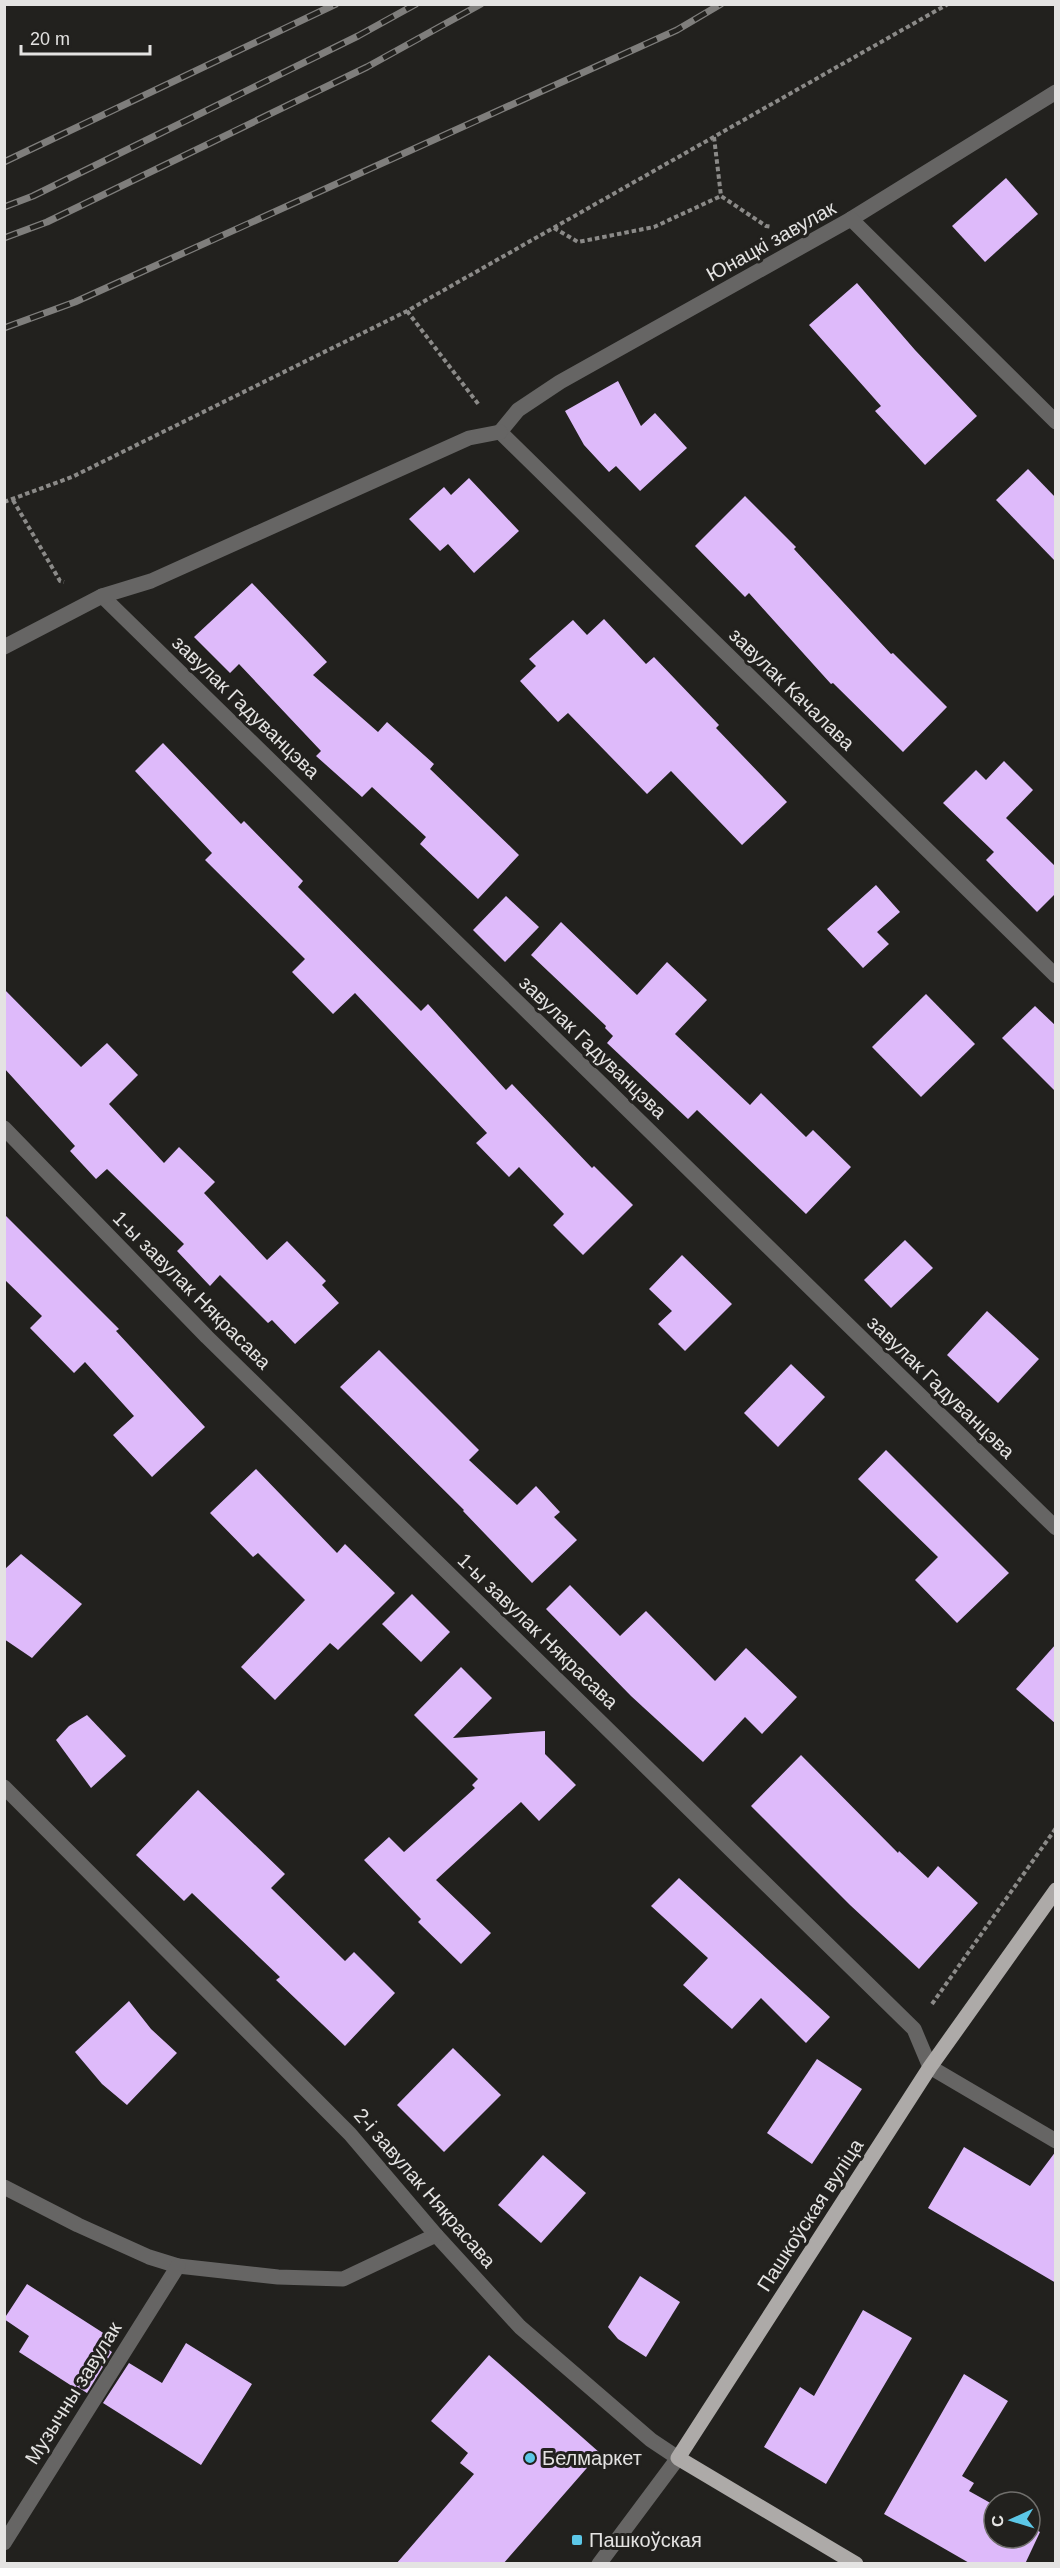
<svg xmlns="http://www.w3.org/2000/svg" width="1060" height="2568" viewBox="0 0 1060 2568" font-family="Arial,sans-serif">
	<rect width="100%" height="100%" fill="#22211e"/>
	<!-- building -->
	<g fill="#debafa">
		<path d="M 1006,178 L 1038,214 L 985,262 L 952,226 Z"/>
		<path d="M 857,283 L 915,350 L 977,416 L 925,465 L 875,411 L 881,406 L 809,325 Z"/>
		<path d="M 618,381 L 641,426 L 655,413 L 687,448 L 640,491 L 616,466 L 609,472 L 584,445 L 565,411 Z"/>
		<path d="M 1028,469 L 1056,498 L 1056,562 L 996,500 Z"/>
		<path d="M 469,478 L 519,531 L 474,573 L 448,544 L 440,551 L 409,519 L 444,487 L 451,495 Z"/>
		<path d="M 745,496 L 796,547 L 794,549 L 891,654 L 893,653 L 947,707 L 903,752 L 833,683 L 831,684 L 749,593 L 745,597 L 695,546 Z"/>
		<path d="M 252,583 L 327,662 L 313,675 L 378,732 L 387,722 L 434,764 L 430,769 L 519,855 L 478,899 L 420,844 L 426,837 L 372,787 L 362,797 L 316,756 L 321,751 L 239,664 L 230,673 L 194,637 Z"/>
		<path d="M 604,619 L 646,664 L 654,657 L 719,725 L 716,728 L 787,802 L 742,845 L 671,771 L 647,794 L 568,713 L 558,722 L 520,681 L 536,666 L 529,659 L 573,620 L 587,635 Z"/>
		<path d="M 163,743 L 241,824 L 244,821 L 303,881 L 298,887 L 421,1011 L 428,1004 L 506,1090 L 512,1084 L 592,1168 L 594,1166 L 633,1205 L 583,1255 L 553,1225 L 564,1214 L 519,1167 L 509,1177 L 476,1143 L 487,1133 L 355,993 L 333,1014 L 292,972 L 305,959 L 205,860 L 212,853 L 135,771 Z"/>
		<path d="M 1004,761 L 1033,790 L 1006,818 L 1056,867 L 1056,893 L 1037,912 L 986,860 L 994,852 L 943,803 L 976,770 L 986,780 Z"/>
		<path d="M 876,885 L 900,912 L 877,932 L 889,944 L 863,968 L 827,929 Z"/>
		<path d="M 506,896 L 539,927 L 505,962 L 473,930 Z"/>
		<path d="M 561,922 L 637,995 L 667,962 L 707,1000 L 675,1034 L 750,1105 L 761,1093 L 806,1137 L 813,1130 L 851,1167 L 806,1214 L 697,1110 L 688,1119 L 607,1043 L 613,1036 L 605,1028 L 606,1026 L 531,955 Z"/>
		<path d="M 4,989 L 81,1067 L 107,1043 L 138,1075 L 109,1104 L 164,1163 L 179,1147 L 215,1182 L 204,1193 L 267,1260 L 287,1241 L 326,1281 L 322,1285 L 339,1303 L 295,1344 L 272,1320 L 268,1323 L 220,1275 L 210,1286 L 177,1251 L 184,1244 L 107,1169 L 96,1179 L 70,1151 L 75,1146 L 4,1068 Z"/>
		<path d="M 926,994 L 975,1044 L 921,1097 L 872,1047 Z"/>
		<path d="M 1035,1006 L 1056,1026 L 1056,1092 L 1002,1038 Z"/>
		<path d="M 4,1214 L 119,1329 L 116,1331 L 205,1427 L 152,1477 L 113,1435 L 134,1416 L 85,1362 L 74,1373 L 30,1328 L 42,1316 L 4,1279 Z"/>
		<path d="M 905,1240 L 933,1268 L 891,1308 L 864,1280 Z"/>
		<path d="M 682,1255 L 732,1304 L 685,1351 L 658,1324 L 672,1311 L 649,1289 Z"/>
		<path d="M 987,1311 L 1039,1359 L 998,1403 L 947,1355 Z"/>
		<path d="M 379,1350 L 479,1450 L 469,1460 L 517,1505 L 536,1486 L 560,1512 L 554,1517 L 577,1540 L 532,1583 L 463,1511 L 464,1510 L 340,1387 Z"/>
		<path d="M 791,1364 L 825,1397 L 778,1447 L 744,1413 Z"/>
		<path d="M 886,1450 L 1009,1573 L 957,1623 L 915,1580 L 938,1557 L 858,1479 Z"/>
		<path d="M 256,1469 L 337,1553 L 345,1544 L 395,1593 L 338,1650 L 330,1643 L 275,1700 L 241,1667 L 305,1600 L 258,1553 L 253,1557 L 210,1513 Z"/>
		<path d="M 21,1554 L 82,1604 L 32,1658 L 4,1639 L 4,1570 Z"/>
		<path d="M 570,1585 L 620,1636 L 646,1611 L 715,1681 L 746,1648 L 797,1697 L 762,1734 L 745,1717 L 703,1762 L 631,1696 L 546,1609 Z"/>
		<path d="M 412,1594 L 450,1632 L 421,1662 L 382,1624 Z"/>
		<path d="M 1056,1644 L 1056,1724 L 1016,1689 Z"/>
		<path d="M 461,1667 L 492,1698 L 453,1738 L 545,1731 L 545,1754 L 576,1785 L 539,1821 L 521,1802 L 436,1880 L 491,1933 L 461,1964 L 418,1922 L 421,1919 L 364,1860 L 389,1837 L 404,1852 L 475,1788 L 472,1785 L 478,1779 L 414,1715 Z"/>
		<path d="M 87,1715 L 126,1756 L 91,1788 L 56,1740 L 69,1726 Z"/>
		<path d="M 801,1755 L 898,1853 L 899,1851 L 928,1878 L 938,1866 L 978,1903 L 919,1969 L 850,1905 L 751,1806 Z"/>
		<path d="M 198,1790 L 285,1874 L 271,1888 L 345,1961 L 354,1952 L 395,1993 L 345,2046 L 276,1980 L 280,1977 L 192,1893 L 184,1901 L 136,1855 Z"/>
		<path d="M 679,1878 L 830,2017 L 806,2043 L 761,1998 L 732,2029 L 683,1985 L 708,1958 L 651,1906 Z"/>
		<path d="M 129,2001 L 151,2029 L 177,2053 L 127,2105 L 102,2084 L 75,2052 Z"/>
		<path d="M 453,2048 L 501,2095 L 444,2152 L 397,2105 Z"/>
		<path d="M 817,2059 L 862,2089 L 812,2164 L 767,2133 Z"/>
		<path d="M 964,2147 L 1030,2186 L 1056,2151 L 1056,2283 L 928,2208 Z"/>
		<path d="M 543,2155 L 586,2193 L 541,2243 L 498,2205 Z"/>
		<path d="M 640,2276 L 680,2302 L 646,2357 L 618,2339 L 608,2327 Z"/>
		<path d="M 27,2284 L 108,2336 L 102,2345 L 112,2352 L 87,2393 L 76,2386 L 75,2388 L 19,2352 L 29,2336 L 4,2319 Z"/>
		<path d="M 863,2310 L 912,2338 L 826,2484 L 764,2447 L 800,2387 L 814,2396 Z"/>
		<path d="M 186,2343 L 252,2384 L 201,2465 L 103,2403 L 129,2363 L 162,2383 Z"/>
		<path d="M 489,2355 L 600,2453 L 503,2564 L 396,2564 L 474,2474 L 460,2463 L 468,2453 L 431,2421 Z"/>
		<path d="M 964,2374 L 1008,2401 L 962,2476 L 974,2483 L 969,2491 L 994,2505 L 994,2538 L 1030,2538 L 1030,2526 L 1040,2532 L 1025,2564 L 971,2564 L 884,2514 Z"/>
	</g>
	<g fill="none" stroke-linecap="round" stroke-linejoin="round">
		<!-- path -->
		<g stroke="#8b8a88" stroke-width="4" stroke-dasharray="4.5 3" stroke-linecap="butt">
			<path d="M 714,137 L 721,196 L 766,226 L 772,227"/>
			<path d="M 554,228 L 578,242 L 654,227 L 721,196"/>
			<path d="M 407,311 L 479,405"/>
			<path d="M 13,500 L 60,581 L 64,582"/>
			<path d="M 4,502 L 72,477 L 407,311 L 948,4"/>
			<path d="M 932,2004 L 1056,1828"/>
		</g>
		<!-- minor -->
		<g stroke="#666564" stroke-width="15">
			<path d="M 851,219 L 1056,92"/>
			<path d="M 500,432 L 1056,976"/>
			<path d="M 500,432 L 518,410 L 560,382 L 851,219 L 1056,422"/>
			<path d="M 102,596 L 1056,1528"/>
			<path d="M 4,647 L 102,596 L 151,581 L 469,438 L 500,432"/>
			<path d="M 4,1128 L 207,1337 L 914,2029 L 930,2067 L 1056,2141"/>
			<path d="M 4,1787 L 350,2134 L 436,2235 L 520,2327 L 651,2440 L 678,2458 L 599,2564"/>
			<path d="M 4,2187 L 78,2225 L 149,2257 L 178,2266 L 278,2277 L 343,2279 L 436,2235"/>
			<path d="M 4,2543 L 178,2266"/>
		</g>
		<!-- major -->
		<path stroke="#adaaa8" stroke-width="15" d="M 856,2564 L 678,2458 L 930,2067 L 1056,1890"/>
		<!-- rail casing -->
		<g stroke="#7f7e7c" stroke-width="7">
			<g id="rail">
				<path d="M 4,162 L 336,4"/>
				<path d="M 4,207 L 33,196 L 358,36 L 416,4"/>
				<path d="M 4,238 L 47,222 L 367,67 L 481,4"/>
				<path d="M 4,328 L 75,302 L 677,30 L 721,4"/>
			</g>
		</g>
		<!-- rail -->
		<use href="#rail" stroke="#22211e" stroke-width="4.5" stroke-dasharray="14" stroke-linecap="butt"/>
	</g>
	<!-- markers -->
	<g fill="#5cc7e7" stroke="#22211e" stroke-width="2">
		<circle cx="530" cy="2458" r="6"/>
		<rect x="571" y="2534" width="12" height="12" rx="3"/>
	</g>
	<g text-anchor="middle" stroke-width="6" stroke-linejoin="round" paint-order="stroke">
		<!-- street labels -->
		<g font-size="20" fill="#e4e3e2" stroke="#22211e">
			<text transform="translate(771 241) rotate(-29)" y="7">Юнацкі завулак</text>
			<text transform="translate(792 689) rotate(44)" y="7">завулак Качалава</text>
			<text transform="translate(246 707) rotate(44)" y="7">завулак Гадуванцэва</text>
			<text transform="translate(593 1047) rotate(44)" y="7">завулак Гадуванцэва</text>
			<text transform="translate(192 1290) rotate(45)" y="7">1-ы завулак Някрасава</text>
			<text transform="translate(941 1387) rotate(44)" y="7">завулак Гадуванцэва</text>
			<text transform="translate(538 1631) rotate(44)" y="7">1-ы завулак Някрасава</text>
			<text transform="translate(425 2188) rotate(49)" y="7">2-і завулак Някрасава</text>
			<text transform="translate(810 2215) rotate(-57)" y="7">Пашкоўская вуліца</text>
			<text transform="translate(73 2393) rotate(-58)" y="7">Музычны завулак</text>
		</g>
		<!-- poi labels -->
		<g font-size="20" fill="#e4e3e2" stroke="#22211e" text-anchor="start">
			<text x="542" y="2465">Белмаркет</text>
			<text x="589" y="2547">Пашкоўская</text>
		</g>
	</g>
	<!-- border -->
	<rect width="1060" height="2568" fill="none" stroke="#e4e3e2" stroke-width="12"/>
	<!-- north arrow -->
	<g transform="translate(1012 2520) rotate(266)"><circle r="28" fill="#22211e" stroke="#706f6c" stroke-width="1.5"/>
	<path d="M0-4.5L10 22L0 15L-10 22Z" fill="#5cc7e7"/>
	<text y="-9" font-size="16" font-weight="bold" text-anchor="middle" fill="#e4e3e2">С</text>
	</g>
	<!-- scale -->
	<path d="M21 45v9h129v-9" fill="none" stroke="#e4e3e2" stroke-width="3"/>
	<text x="30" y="45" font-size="18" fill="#e4e3e2" stroke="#22211e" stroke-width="4.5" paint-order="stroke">20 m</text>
</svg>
